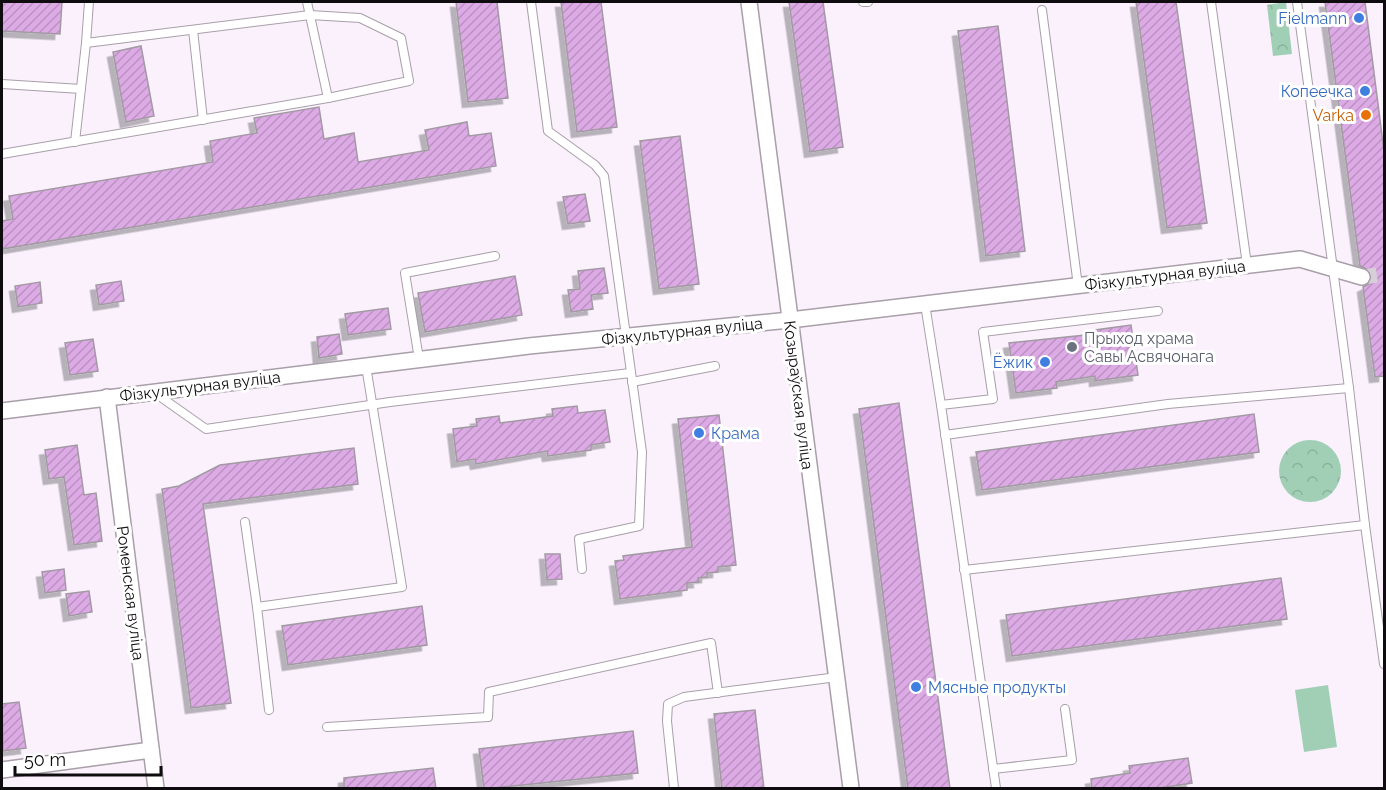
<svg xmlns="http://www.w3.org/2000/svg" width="1386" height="790" viewBox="0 0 1386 790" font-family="Raleway,sans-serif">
	<defs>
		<pattern id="forest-crowns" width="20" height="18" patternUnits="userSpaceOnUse" patternTransform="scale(1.5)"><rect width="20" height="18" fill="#a1cfb6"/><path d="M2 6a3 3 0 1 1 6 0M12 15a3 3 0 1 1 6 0" fill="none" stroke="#89b19b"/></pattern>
		<pattern id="building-hatch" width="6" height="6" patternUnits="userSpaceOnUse" patternTransform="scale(1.5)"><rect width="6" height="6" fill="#dcaae4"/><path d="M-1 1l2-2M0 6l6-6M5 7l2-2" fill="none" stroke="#bc91c2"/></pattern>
		<filter id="shadow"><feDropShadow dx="-5.5" dy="5.5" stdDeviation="0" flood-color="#0004"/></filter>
	</defs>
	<rect width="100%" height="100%" fill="#faf1fc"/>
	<!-- grass -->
	<path fill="#a1cfb6" d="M 1328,685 L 1337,747 L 1304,752 L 1295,690 Z"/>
	<!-- forest -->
	<g fill="url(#forest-crowns)">
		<path d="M 1286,2 L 1292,54 L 1273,56 L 1267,5 Z"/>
		<circle cx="1310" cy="471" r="31"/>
	</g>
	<!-- building -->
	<g fill="url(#building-hatch)" stroke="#a29aa3" stroke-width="1.5" filter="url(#shadow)">
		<path d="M 2,2 L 62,2 L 60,34 L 2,31 Z"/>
		<path d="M 456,2 L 497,2 L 508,98 L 468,102 Z"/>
		<path d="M 561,2 L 601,2 L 617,127 L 577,132 Z"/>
		<path d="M 789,2 L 823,2 L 843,147 L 810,152 Z"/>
		<path d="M 1136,2 L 1176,2 L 1207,223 L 1167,228 Z"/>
		<path d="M 1325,2 L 1365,2 L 1384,151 L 1384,376 L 1375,377 L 1363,287 L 1369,284 L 1372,275 L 1369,270 L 1360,266 Z"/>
		<path d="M 998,26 L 1025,251 L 986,256 L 958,31 Z"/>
		<path d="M 141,46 L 154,116 L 126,122 L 113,52 Z"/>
		<path d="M 319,107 L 324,139 L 354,133 L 358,162 L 429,150 L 425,130 L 467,122 L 469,136 L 491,133 L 496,166 L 2,249 L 2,221 L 13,219 L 9,196 L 213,162 L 210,141 L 257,133 L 254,118 Z"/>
		<path d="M 680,136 L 699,284 L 659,289 L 640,141 Z"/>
		<path d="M 585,194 L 590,221 L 568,224 L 563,197 Z"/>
		<path d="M 604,268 L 608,293 L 591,295 L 593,309 L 571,312 L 568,290 L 580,289 L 578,271 Z"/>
		<path d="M 515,276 L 522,315 L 425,332 L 418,293 Z"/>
		<path d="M 121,281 L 124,301 L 99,305 L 96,285 Z"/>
		<path d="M 40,282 L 42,303 L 18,307 L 15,286 Z"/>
		<path d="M 388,308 L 391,329 L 348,335 L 345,314 Z"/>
		<path d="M 1131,325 L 1138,375 L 1095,381 L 1095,376 L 1056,382 L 1057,388 L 1016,393 L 1009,343 L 1095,334 L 1095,330 Z"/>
		<path d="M 339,334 L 342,354 L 319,358 L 317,337 Z"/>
		<path d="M 93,339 L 98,371 L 70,375 L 65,343 Z"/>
		<path d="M 899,403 L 950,789 L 908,789 L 859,409 Z"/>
		<path d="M 577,406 L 578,413 L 605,410 L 610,442 L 591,445 L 591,450 L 548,456 L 547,451 L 476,464 L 475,459 L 457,462 L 453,429 L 477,426 L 476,419 L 499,416 L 500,423 L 553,416 L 552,409 Z"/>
		<path d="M 1254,414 L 1259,452 L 982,490 L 976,452 Z"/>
		<path d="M 719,415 L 736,565 L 718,567 L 718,572 L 707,573 L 707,577 L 698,578 L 699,582 L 687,583 L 687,590 L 620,599 L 615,561 L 624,560 L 623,556 L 692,547 L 678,419 Z"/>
		<path d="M 77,445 L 84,495 L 96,493 L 102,541 L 74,545 L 64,477 L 49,479 L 45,450 Z"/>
		<path d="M 354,448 L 358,484 L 203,504 L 231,703 L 191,708 L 162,489 L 179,486 L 220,465 Z"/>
		<path d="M 545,554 L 560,554 L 562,579 L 547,580 Z"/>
		<path d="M 64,569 L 66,590 L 45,593 L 42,572 Z"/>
		<path d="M 1281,578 L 1287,619 L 1012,656 L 1006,615 Z"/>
		<path d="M 89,591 L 92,612 L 69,616 L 66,594 Z"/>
		<path d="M 422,606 L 427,645 L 288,665 L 282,626 Z"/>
		<path d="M 19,702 L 26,748 L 3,751 L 2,704 Z"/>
		<path d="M 755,710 L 764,789 L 722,789 L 714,714 Z"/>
		<path d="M 633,731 L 638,773 L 484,789 L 479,749 Z"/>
		<path d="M 1188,758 L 1192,783 L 1153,789 L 1092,789 L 1091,779 L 1130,773 L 1129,766 Z"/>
		<path d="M 433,768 L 436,789 L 344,789 L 344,778 Z"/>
	</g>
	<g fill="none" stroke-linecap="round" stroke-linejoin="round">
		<!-- street-tunnel -->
		<path stroke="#d7cfd8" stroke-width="15" stroke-dasharray="15 8" stroke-linecap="butt" d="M 1362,277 L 1384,274"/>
		<!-- lane casing -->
		<g stroke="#a89fa9" stroke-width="10">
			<g id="lane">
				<path d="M 89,2 L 86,43 L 310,15 L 360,18 L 401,38 L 409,81 L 328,98"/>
				<path d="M 531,2 L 548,131 L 595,165 L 604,176 L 642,452 L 639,526 L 579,539 L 582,569"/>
				<path d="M 863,2 L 868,2"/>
				<path d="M 1211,2 L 1247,265"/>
				<path d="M 1042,10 L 1078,286"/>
				<path d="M 193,30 L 203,120"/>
				<path d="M 2,84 L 81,89"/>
				<path d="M 75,142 L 86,43"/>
				<path d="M 2,154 L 328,98 L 307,2"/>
				<path d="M 925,304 L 941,405"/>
				<path d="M 419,359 L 405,273 L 495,256"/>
				<path d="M 632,382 L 715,366"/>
				<path d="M 155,393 L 206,429 L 390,402 L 630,373"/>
				<path d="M 945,435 L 1168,404 L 1349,388"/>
				<path d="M 245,522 L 257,607"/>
				<path d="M 1365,525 L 1384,664"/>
				<path d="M 964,570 L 1365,525 L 1349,388 L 1297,2"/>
				<path d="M 269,710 L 257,607 L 402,587 L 366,366"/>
				<path d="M 327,727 L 488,717 L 489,692 L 711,643 L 718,693"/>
				<path d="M 993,769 L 1072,760 L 1065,709"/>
				<path d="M 674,788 L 667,721 L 668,704 L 684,697 L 837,677"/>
				<path d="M 996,788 L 941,405 L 993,399 L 983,332 L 1158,311"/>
			</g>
		</g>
		<!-- street casing -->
		<g stroke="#a89fa9" stroke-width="18">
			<g id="street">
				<path d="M 749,2 L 851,788"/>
				<path d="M 107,397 L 156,788"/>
				<path d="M 2,411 L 529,346 L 790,320 L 1300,259 L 1362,277"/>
				<path d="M 2,770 L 151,750"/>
			</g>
		</g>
		<!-- lane -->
		<use href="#lane" stroke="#fff" stroke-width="8"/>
		<!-- street -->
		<use href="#street" stroke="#fff" stroke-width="15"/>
	</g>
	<!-- markers -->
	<g fill="#3f7fe0" stroke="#fff" stroke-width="2">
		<circle cx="1359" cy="18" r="6"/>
		<circle cx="1365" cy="91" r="6"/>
		<circle cx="1045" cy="362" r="6"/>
		<circle cx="699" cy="433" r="6"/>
		<circle cx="916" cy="687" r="6"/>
	</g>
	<circle fill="#e8710a" stroke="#fff" stroke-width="2" cx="1366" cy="115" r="6"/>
	<circle fill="#6b7280" stroke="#fff" stroke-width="2" cx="1072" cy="347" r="6"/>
	<g text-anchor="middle" stroke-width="6" stroke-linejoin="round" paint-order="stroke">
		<!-- shop labels -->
		<g font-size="16" fill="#366cbe" stroke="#fff" text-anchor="end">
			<text x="1347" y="24">Fielmann</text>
			<text x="1353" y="97">Копеечка</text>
			<text x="1033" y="368">Ёжик</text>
			<text x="711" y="439" text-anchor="start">Крама</text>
			<text x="928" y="693" text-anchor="start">Мясные продукты</text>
		</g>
		<!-- food labels -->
		<g font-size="16" fill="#c56008" stroke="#fff" text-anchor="end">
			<text x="1354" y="121">Varka</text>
		</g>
		<!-- street labels -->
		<g font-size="16" fill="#0f0c0f" stroke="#fff">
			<text transform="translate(1165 275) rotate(-7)" y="6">Фізкультурная вуліца</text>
			<text transform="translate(682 331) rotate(-6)" y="6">Фізкультурная вуліца</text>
			<text transform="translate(200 386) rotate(-7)" y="6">Фізкультурная вуліца</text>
			<text transform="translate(799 395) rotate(83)" y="6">Козыраўская вуліца</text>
			<text transform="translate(131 593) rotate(83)" y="6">Роменская вуліца</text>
		</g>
		<!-- worship labels -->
		<g font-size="16" fill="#5b616d" stroke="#fff" text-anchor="start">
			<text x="1084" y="344">Прыход храма<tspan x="1084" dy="18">Савы Асвячонага</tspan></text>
		</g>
	</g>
	<!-- border -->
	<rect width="1386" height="790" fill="none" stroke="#0f0c0f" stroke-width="6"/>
	<!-- scale -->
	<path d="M15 766v9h146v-9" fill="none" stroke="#0f0c0f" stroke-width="3"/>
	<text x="24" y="766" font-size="18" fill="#0f0c0f" stroke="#ffffff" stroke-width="4.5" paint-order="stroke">50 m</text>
</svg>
